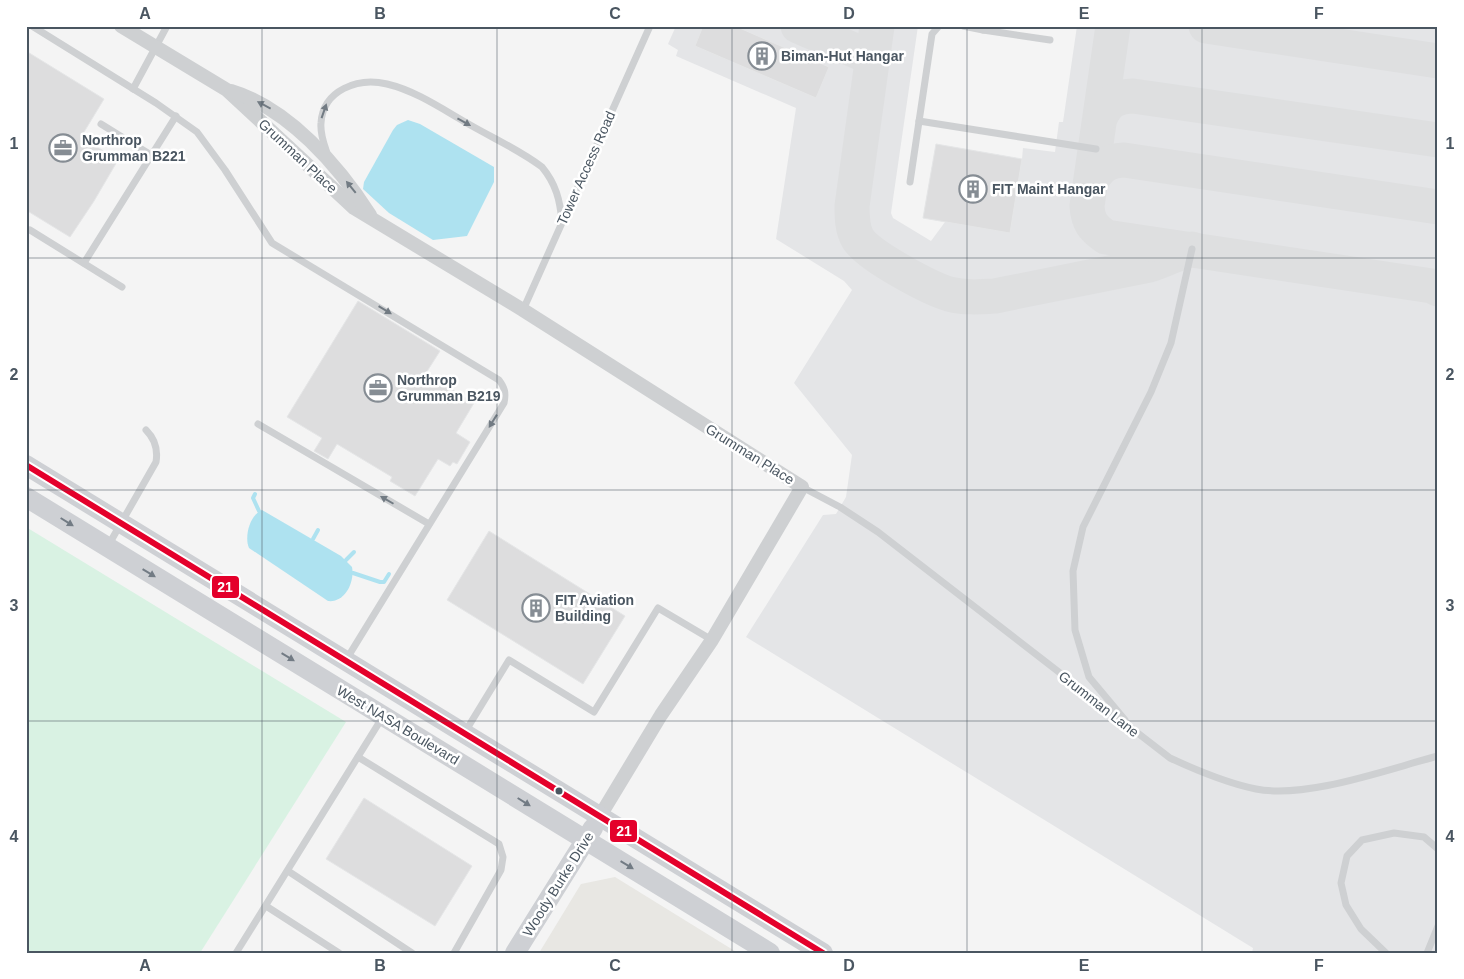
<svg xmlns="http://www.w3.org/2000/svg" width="1464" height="979" viewBox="0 0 1464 979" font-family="Arial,sans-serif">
	<rect width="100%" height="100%" fill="#f4f4f4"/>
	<!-- commercial -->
	<path fill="#e8e7e3" d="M 615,877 L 738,953 L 539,953 L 581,884 Z"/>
	<!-- airport -->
	<path fill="#e4e5e7" d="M 676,26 L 918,26 L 891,213 L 893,218 L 931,241 L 945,222 L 923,218 L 936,144 L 1022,159 L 1023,148 L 1055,152 L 1059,122 L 1063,122 L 1077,26 L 1438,26 L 1438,953 L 1252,953 L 1253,948 L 746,637 L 823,515 L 836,514 L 846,497 L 852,455 L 794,383 L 852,290 L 844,281 L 776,239 L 796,108 L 676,56 L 678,50 L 668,44 Z"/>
	<!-- green -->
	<path fill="#d9f2e3" d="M 26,527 L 346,722 L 200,953 L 26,953 Z"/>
	<!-- water -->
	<g fill="#aee2f0">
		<path d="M 408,120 L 420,124 L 494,167 L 494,182 L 467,236 L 433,240 L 389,213 L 363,189 L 364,182 L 393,130 L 397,125 Z"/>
		<path d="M 262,510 L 341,556 L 352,567 C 355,582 345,603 328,601 L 249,548 C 244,536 250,515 262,510 Z"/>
	</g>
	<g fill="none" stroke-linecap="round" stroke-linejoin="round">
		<!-- stream -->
		<g stroke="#aee2f0" stroke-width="4">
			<path d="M 255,494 L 253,498 L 259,511"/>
			<path d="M 313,539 L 318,530"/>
			<path d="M 346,560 L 354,552"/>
			<path d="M 353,573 L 380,582 L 384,582 L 389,574"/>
		</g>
		<!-- taxiway -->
		<g stroke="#dedfe0" stroke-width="35">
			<path d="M 798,26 L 872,58"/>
			<path d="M 877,26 L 852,206 C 852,217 852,229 858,239 C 869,256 929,288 949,294 C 964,298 979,297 995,296 L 1149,265 C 1164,261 1177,253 1192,249"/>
			<path d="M 1113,26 L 1087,206 C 1088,222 1093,228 1106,237 L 1432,286 L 1438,289"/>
			<path d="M 1206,26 L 1438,61"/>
			<path d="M 1101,116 C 1108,101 1116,97 1133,96 L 1438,140"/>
			<path d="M 1092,180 C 1100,166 1108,161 1124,160 L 1438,207"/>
		</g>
	</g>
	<!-- building -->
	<g fill="#ddddde" stroke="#e5e6e7">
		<path d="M 703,26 L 735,26 L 829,67 L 816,98 L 695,46 Z"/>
		<path d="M 26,51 L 104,99 L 81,137 L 118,160 L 94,201 L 70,237 L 26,210 Z"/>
		<path d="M 936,144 L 1022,159 L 1010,233 L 923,218 Z"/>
		<path d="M 358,301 L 440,351 L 426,373 L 474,403 L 456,433 L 470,442 L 457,464 L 453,462 L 450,466 L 438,459 L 415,496 L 390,481 L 392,477 L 337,444 L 328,459 L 314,451 L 322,438 L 287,417 Z"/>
		<path d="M 489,531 L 625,616 L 583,684 L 447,600 Z"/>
		<path d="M 364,798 L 472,866 L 435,926 L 326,859 Z"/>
	</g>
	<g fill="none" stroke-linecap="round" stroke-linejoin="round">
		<!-- lane -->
		<g stroke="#ced0d2" stroke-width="7">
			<path d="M 32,26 L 156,103 L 197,132 L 225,170 L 272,243 L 499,380 C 505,388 506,393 504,403 L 346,660"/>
			<path d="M 963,26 L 983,30"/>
			<path d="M 984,26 L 983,30 L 1050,40"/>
			<path d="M 133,89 L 167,26"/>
			<path d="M 919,121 L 1096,149"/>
			<path d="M 101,124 L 151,155"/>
			<path d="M 327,153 C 324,144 320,134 321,123 C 323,90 358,77 387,84 C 417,91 445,111 472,126 C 495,139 521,151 542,167 C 556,184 560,200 562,222"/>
			<path d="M 910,182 L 932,34 L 939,26"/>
			<path d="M 30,230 L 122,287"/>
			<path d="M 84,263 L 176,116"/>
			<path d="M 523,310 L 650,26"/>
			<path d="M 258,424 L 429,524"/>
			<path d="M 802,487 L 840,507 L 878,532 L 1170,758 C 1198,771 1226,783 1256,789 C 1307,799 1388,769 1438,756"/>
			<path d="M 108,546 L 156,462 C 158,450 155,439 146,430"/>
			<path d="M 1125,720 L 1089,677 L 1075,630 L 1073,571 L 1083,527 L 1151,392 L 1171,343 L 1192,249"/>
			<path d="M 465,732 L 509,660 L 594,712 L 658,608 L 712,640"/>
			<path d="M 358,757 L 499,844 L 503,857 L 501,870 L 454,953"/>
			<path d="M 288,871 L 412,953"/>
			<path d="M 266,906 L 339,953"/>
			<path d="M 236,953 L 382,718"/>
			<path d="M 1386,953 L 1361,929 L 1346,905 L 1341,883 L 1347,856 L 1362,840 L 1394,833 L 1424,837 L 1438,849"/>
			<path d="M 1427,953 L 1438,926"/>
		</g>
		<!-- street -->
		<g stroke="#ced0d2" stroke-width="14">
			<path d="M 121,26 L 227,90 L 354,208 L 523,310 L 802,487 L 712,640 L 661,715 L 600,816"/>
			<path d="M 231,91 C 288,108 339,166 370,215"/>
		</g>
		<!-- secondary -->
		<g stroke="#ced0d4" stroke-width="20">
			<path d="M 26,465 L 823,953"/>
			<path d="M 26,497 L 770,953"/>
			<path d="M 515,953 L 593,828"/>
		</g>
		<!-- bus-1 casing -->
		<g stroke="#fff" stroke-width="10">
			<path id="bus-1" d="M 26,465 L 823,953"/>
		</g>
		<!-- bus-1 -->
		<use href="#bus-1" stroke="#e4002b" stroke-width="6"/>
	</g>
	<!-- one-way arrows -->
	<defs><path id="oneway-solid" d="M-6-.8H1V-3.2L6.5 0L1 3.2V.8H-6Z" transform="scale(1.25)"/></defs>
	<g fill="#727b83">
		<use href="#oneway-solid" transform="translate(264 105) rotate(-152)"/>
		<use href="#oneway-solid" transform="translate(324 111) rotate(-71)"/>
		<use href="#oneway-solid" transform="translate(464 122) rotate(29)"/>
		<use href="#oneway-solid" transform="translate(351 187) rotate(-129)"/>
		<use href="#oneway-solid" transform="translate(385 310) rotate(31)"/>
		<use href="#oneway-solid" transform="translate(493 421) rotate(122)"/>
		<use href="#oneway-solid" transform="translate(387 500) rotate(-150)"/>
	</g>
	<g fill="#727b84">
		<use href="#oneway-solid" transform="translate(67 522) rotate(32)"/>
		<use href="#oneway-solid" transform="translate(149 573) rotate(31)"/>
		<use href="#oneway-solid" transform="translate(288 657) rotate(31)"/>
		<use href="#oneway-solid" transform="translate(524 802) rotate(32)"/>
		<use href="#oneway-solid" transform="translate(627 865) rotate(31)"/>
	</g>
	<!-- grid -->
	<path fill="none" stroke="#4a5661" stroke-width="1" stroke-opacity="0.55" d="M 262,26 L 262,953M 497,26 L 497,953M 732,26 L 732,953M 967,26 L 967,953M 1202,26 L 1202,953M 26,258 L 1438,258M 26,490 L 1438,490M 26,721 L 1438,721"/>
	<!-- icons -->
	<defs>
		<g id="building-ring" transform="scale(1.4375)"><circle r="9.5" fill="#fff" stroke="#868d94" stroke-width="1.5"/><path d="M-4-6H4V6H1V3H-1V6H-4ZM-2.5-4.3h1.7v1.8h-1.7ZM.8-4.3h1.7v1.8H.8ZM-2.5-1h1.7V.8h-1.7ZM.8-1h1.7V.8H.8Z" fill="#868d94"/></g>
		<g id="office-ring" transform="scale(1.4375)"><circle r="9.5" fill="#fff" stroke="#868d94" stroke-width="1.5"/><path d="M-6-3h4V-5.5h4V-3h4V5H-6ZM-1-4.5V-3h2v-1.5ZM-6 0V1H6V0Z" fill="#868d94"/></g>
	</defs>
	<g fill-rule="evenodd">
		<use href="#building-ring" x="762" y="56"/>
		<use href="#office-ring" x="63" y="148"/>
		<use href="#building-ring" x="973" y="189"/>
		<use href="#office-ring" x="378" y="388"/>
		<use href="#building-ring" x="536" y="608"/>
	</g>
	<!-- markers -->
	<circle fill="#4a5661" stroke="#fff" stroke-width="2" cx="559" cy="791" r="4.5"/>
	<g text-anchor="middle" stroke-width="5" stroke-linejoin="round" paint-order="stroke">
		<!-- poi labels -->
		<g font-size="14" font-weight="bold" fill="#4a5661" stroke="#fff" text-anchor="start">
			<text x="781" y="61">Biman-Hut Hangar</text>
			<text x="82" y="145">Northrop<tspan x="82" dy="16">Grumman B221</tspan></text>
			<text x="992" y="194">FIT Maint Hangar</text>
			<text x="397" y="385">Northrop<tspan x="397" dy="16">Grumman B219</tspan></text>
			<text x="555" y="605">FIT Aviation<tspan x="555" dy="16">Building</tspan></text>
		</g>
		<!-- street labels -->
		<g font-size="14" fill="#4a5661" stroke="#fff">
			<text transform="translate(298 156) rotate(43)" y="5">Grumman Place</text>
			<text transform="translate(586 168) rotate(-66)" y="5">Tower Access Road</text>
			<text transform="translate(750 454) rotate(32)" y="5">Grumman Place</text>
			<text transform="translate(1099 704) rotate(38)" y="5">Grumman Lane</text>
			<text transform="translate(398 725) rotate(31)" y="5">West NASA Boulevard</text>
			<text transform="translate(558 884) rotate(-58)" y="5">Woody Burke Drive</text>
		</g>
	</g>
	<g stroke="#fff" stroke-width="2">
		<rect x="211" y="575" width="29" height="24" rx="5" fill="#e4002b"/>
		<rect x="609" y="819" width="29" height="24" rx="5" fill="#e4002b"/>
	</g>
	<g font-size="14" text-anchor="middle" font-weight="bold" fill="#fff">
		<text x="225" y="592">21</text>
		<text x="624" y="836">21</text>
	</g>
	<!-- border -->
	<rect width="1464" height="979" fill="none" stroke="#ffffff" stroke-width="55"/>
	<rect x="28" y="28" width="1408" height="924" fill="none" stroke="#4a5661" stroke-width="2"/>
	<g font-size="16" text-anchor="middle" font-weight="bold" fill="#4a5661">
		<text x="145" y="19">A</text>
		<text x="380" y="19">B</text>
		<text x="615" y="19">C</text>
		<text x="849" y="19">D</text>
		<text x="1084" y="19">E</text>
		<text x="1319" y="19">F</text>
		<text x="14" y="149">1</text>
		<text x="1450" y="149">1</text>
		<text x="14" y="380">2</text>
		<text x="1450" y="380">2</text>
		<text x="14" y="611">3</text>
		<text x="1450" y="611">3</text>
		<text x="14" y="842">4</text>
		<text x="1450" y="842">4</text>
		<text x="145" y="971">A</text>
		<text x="380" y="971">B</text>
		<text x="615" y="971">C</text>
		<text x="849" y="971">D</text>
		<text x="1084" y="971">E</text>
		<text x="1319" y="971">F</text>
	</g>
</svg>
